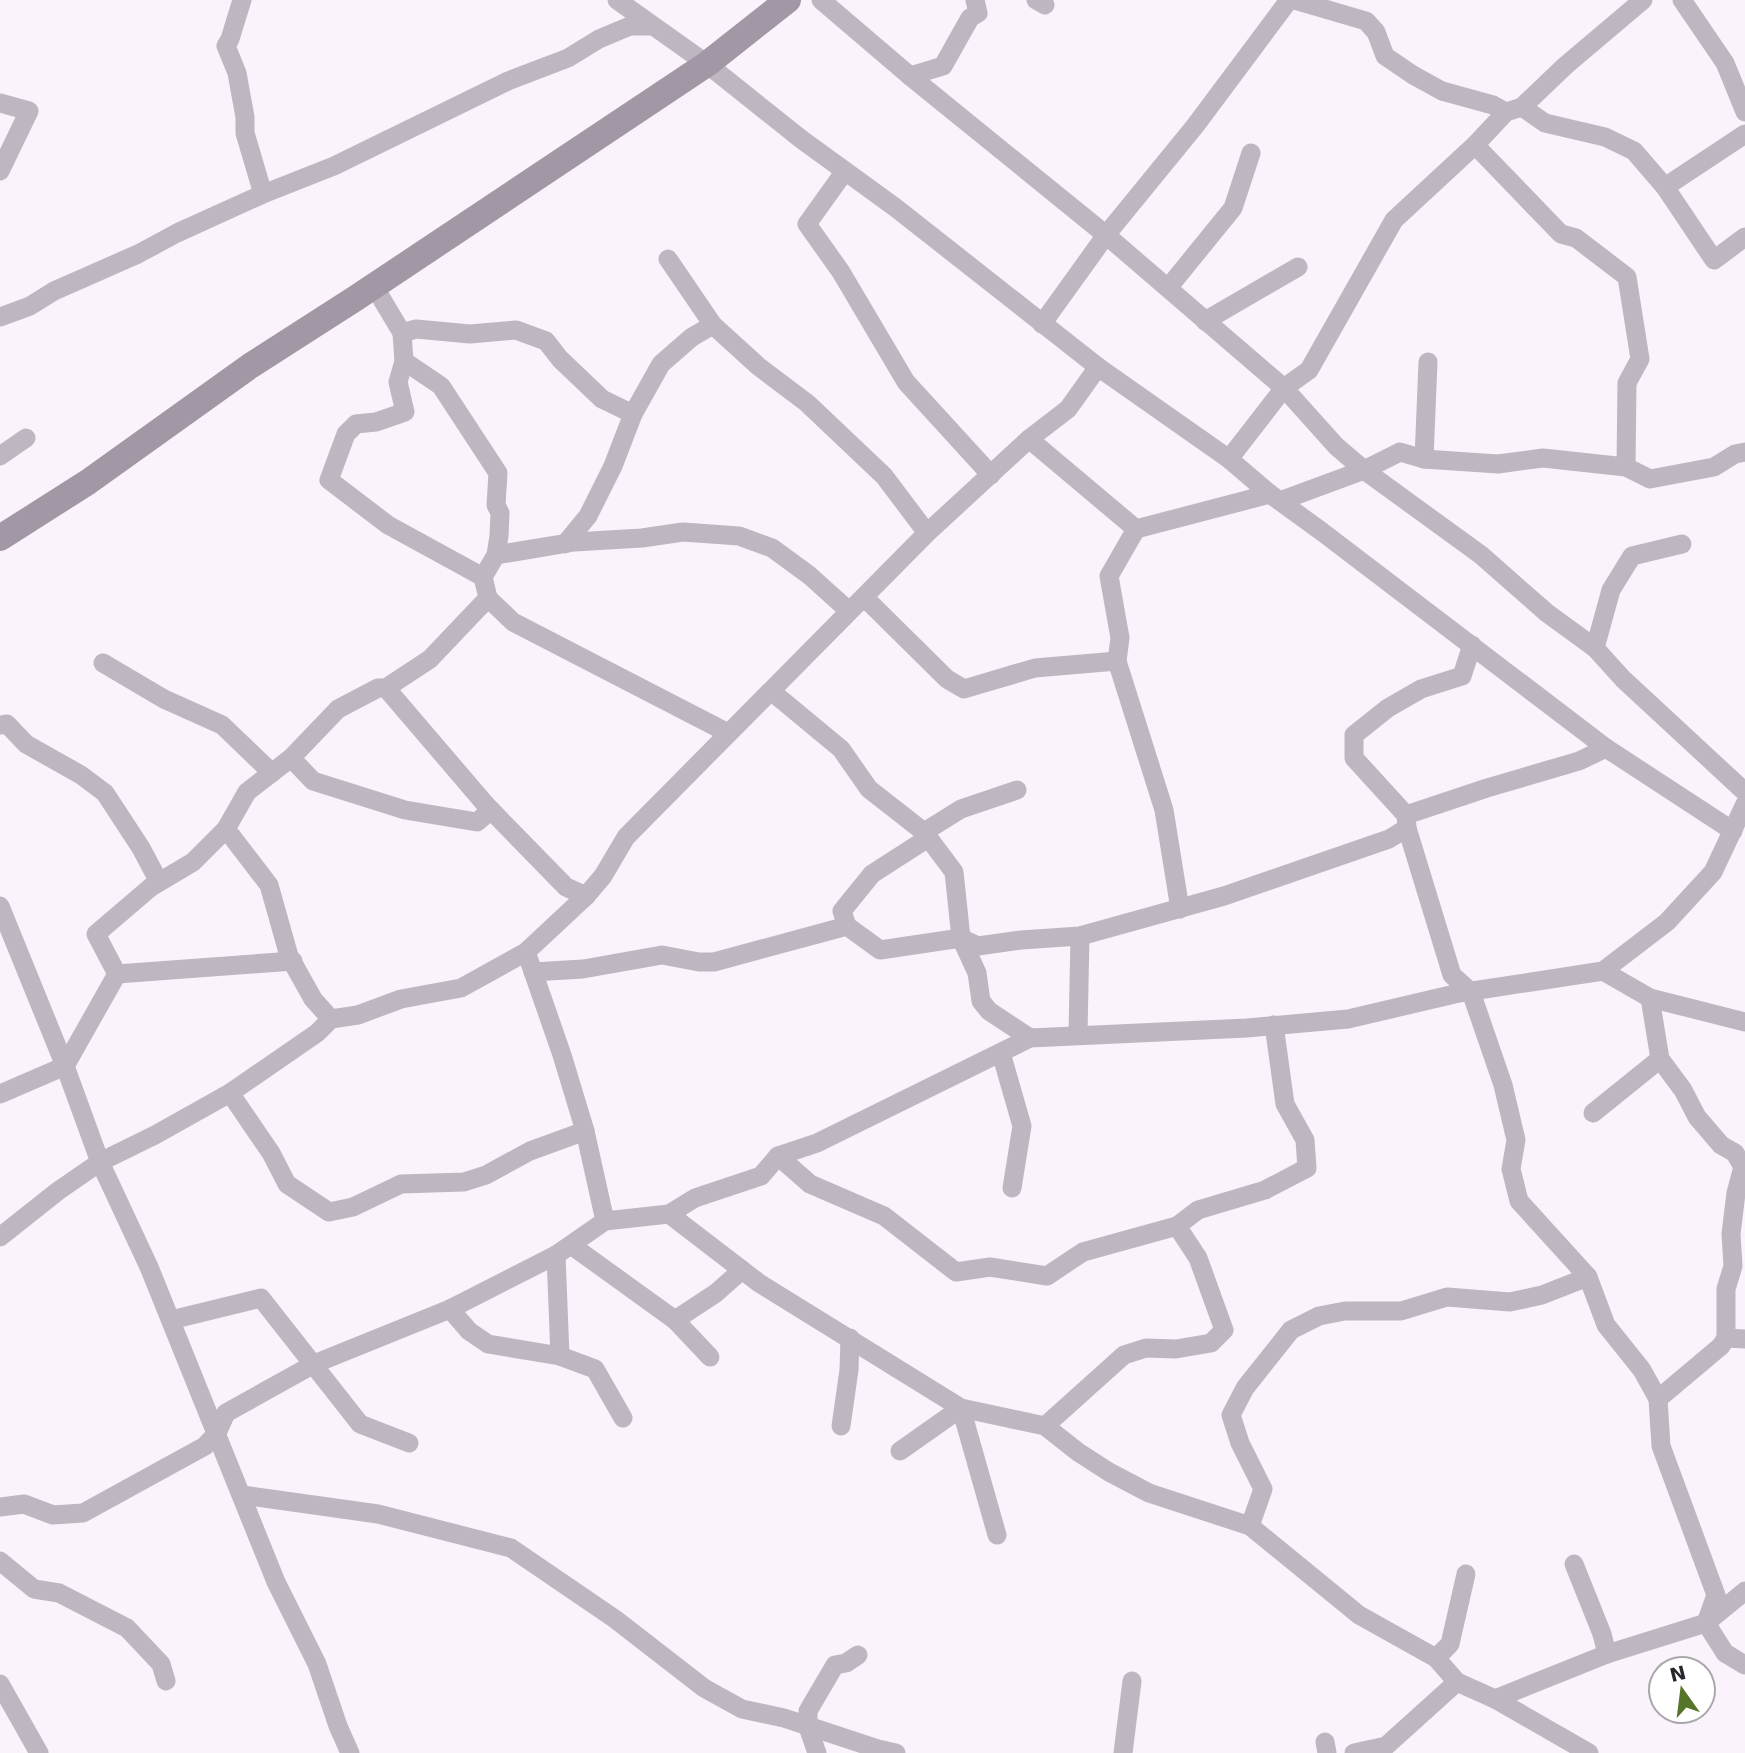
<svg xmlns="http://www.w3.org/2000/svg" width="1745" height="1753" viewBox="0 0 1745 1753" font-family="'DejaVu Sans',sans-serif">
	<rect width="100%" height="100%" fill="#faf3fc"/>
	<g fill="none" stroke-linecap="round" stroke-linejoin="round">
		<!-- street -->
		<g stroke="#beb6c0" stroke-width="19">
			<path d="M 242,0 L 230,39 L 226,46 L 237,73 L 245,117 L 245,133 L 263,194"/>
			<path d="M 617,0 L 707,64 L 801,139 L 896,208 L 1098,367 L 1229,459 L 1270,494 L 1321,531 L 1606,748 L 1733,831"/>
			<path d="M 821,0 L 910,76 L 1106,235 L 1284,388 L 1336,446 L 1364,470 L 1481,555 L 1547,613 L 1595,648 L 1623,679 L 1745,792"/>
			<path d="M 1036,0 L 1045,5"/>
			<path d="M 1294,0 L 1366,21 L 1376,32 L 1385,56 L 1413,75 L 1442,91 L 1493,105 L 1506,112"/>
			<path d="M 1682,0 L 1725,63 L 1745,112"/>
			<path d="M 910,76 L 943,66 L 970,18 L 978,13 L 975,0"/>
			<path d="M 0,103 L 29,111 L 0,171"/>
			<path d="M 1522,107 L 1545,123 L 1605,137 L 1634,151 L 1665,187 L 1714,260 L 1745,237"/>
			<path d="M 1475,145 L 1561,234 L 1576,238 L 1627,277 L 1640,359 L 1627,383 L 1626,467"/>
			<path d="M 845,171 L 807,224 L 841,272 L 906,382 L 991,475"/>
			<path d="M 1665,187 L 1745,134"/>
			<path d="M 668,259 L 713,325 L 758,366 L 807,403 L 884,476 L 927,533"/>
			<path d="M 1168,288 L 1233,208 L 1251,153"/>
			<path d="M 0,317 L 30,306 L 54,291 L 138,254 L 177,233 L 263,194 L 334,166 L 508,81 L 568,58 L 599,39 L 630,26 L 650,26"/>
			<path d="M 1205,321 L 1298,267"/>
			<path d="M 1042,324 L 1106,235 L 1195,126 L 1289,0"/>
			<path d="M 402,333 L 416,329 L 470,334 L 516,330 L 546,341 L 560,359 L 602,399 L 633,414"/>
			<path d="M 404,361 L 398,382 L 405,412 L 376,422 L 356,424 L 346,434 L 329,480 L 388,525 L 483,577"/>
			<path d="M 1029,439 L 1136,529 L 1270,494"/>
			<path d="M 0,456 L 26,438"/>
			<path d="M 1229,459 L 1284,388 L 1309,370 L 1394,220 L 1475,145 L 1506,112 L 1522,107 L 1565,66 L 1643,0"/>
			<path d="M 1424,459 L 1428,362"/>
			<path d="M 1280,501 L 1364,470 L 1400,452 L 1424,459 L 1498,464 L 1543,458 L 1626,467 L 1650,479 L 1714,467 L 1735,454 L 1745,452"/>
			<path d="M 1136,529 L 1109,576 L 1120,638 L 1117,661 L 1164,810 L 1180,909"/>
			<path d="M 565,544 L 588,516 L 613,466 L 633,414 L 661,364 L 692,337 L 713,325"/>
			<path d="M 496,555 L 574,542 L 642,538 L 683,532 L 739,536 L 772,548 L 809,575 L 849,611"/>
			<path d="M 864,597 L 947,679 L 964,689 L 1035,668 L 1117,661"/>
			<path d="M 488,598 L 513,622 L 728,733"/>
			<path d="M 1595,648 L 1611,590 L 1632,556 L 1682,544"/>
			<path d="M 103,663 L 164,699 L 222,725 L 272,773"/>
			<path d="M 386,688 L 486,805 L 566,887 L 586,896"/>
			<path d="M 771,691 L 841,749 L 869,789 L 924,832 L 954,872 L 961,938 L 977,973 L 981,1001 L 989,1011 L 1030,1038"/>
			<path d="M 0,725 L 7,724 L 26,744 L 81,775 L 105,793 L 141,848 L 159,882"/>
			<path d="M 291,758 L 313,781 L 405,810 L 477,822 L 491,810"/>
			<path d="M 1406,815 L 1487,788 L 1579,761 L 1606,748"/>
			<path d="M 924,832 L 961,809 L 1017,790"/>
			<path d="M 0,906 L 65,1066 L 100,1162 L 149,1267 L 276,1582 L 317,1664 L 338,1726 L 350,1753"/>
			<path d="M 847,926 L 842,911 L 872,874 L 928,838"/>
			<path d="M 529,960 L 562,1055 L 585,1131 L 605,1221"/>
			<path d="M 1603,971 L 1650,998 L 1745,1022"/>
			<path d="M 533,972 L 583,969 L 662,955 L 699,962 L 714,962 L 847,926 L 880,950 L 961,938 L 978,946 L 1021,940 L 1080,936 L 1224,896 L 1389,839 L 1407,828"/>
			<path d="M 117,974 L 293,961"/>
			<path d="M 1650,998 L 1660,1059 L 1683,1090 L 1697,1117 L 1721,1145 L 1735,1153 L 1743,1167 L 1736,1193 L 1731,1234 L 1733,1266 L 1726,1289 L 1726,1338 L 1745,1339"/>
			<path d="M 331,1019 L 313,999 L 289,956 L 269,885 L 226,829 L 247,792 L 291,758 L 338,709 L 378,688 L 386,688 L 430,659 L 488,598 L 483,577 L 496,555 L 499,536 L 500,513 L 496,505 L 498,473 L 441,386 L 404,361 L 402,333 L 374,286"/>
			<path d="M 1078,1034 L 1080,936"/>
			<path d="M 1001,1053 L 1022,1126 L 1012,1188"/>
			<path d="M 230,1093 L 271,1153 L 287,1184 L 329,1212 L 353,1207 L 401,1184 L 464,1182 L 486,1175 L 530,1151 L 585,1131"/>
			<path d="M 0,1094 L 65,1066 L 117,974 L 96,934 L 151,887 L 193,862 L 226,829"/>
			<path d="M 1593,1113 L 1660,1059"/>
			<path d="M 778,1156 L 810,1184 L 884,1216 L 956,1272 L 990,1267 L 1047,1276 L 1083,1252 L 1177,1226 L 1198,1210 L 1265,1190 L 1307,1168 L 1305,1140 L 1285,1104 L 1274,1025"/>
			<path d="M 669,1214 L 759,1283 L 961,1408 L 1045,1426 L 1078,1452 L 1109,1472 L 1149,1493 L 1250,1526 L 1359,1615 L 1436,1658 L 1457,1682 L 1495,1699 L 1589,1753"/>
			<path d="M 0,1237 L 58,1191 L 100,1162 L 155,1135 L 230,1093 L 317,1033 L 331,1019 L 358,1015 L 401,999 L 461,988 L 526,952 L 586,896 L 603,876 L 626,837 L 927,533 L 1029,439 L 1068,409 L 1098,367"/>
			<path d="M 571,1245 L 675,1320 L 710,1357"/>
			<path d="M 556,1255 L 560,1356"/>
			<path d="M 1588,1277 L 1606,1325 L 1642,1370 L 1658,1399"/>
			<path d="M 450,1309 L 469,1331 L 488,1344 L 560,1356 L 595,1369 L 623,1418"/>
			<path d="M 171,1320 L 261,1298 L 360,1424 L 409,1443"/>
			<path d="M 675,1320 L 716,1293 L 742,1270"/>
			<path d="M 841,1426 L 849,1370 L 850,1338"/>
			<path d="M 1045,1426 L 1124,1355 L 1146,1348 L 1176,1349 L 1211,1343 L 1224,1330 L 1198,1258 L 1177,1226"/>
			<path d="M 900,1451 L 961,1408 L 997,1535"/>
			<path d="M 242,1495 L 378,1514 L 511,1548 L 615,1619 L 704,1688 L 742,1709 L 784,1718 L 878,1749 L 896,1753"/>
			<path d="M 0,1507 L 24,1504 L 53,1515 L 83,1513 L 205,1446 L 217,1433 L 226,1413 L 314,1364 L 450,1309 L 556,1255 L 605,1221 L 669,1214 L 695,1198 L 761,1176 L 778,1156 L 817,1143 L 1030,1038 L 1247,1028 L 1348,1019 L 1459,993 L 1603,971 L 1667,922 L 1713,872 L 1745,804"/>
			<path d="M 1250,1526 L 1263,1489 L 1240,1443 L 1231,1415 L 1245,1388 L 1291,1330 L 1319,1316 L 1345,1311 L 1401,1311 L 1447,1297 L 1510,1302 L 1542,1295 L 1588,1277 L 1519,1201 L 1511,1169 L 1516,1140 L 1503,1085 L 1471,992 L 1452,975 L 1407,828 L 1406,815 L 1354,758 L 1354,735 L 1388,708 L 1421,689 L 1462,676 L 1472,645"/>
			<path d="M 0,1561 L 34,1589 L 59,1593 L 127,1628 L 161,1664 L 166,1681"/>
			<path d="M 1574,1564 L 1602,1634 L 1607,1654"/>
			<path d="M 1706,1623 L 1716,1595 L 1661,1446 L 1658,1399 L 1721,1346 L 1726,1338"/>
			<path d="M 1706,1623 L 1725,1653 L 1745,1665"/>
			<path d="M 1436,1658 L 1450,1644 L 1466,1574"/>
			<path d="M 0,1684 L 39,1753"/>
			<path d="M 1495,1699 L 1607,1654 L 1706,1623 L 1745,1591"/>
			<path d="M 1325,1742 L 1327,1753"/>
			<path d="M 817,1753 L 808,1727 L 808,1711 L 835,1665 L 846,1663 L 858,1655"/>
			<path d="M 1123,1753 L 1132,1681"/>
			<path d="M 1354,1753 L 1386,1746 L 1457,1682"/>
		</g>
		<!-- secondary -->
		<path stroke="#a297a5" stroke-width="26" d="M 0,538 L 88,482 L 250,366 L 356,298 L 707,64 L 788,0"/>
	</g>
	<!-- north arrow -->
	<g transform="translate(1682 1690) rotate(346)"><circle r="33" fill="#ffffff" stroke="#aaa8ab" stroke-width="2"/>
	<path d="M0-5L12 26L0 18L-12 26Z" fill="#56742a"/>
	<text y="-10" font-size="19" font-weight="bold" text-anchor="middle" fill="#2b252d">N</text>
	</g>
</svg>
